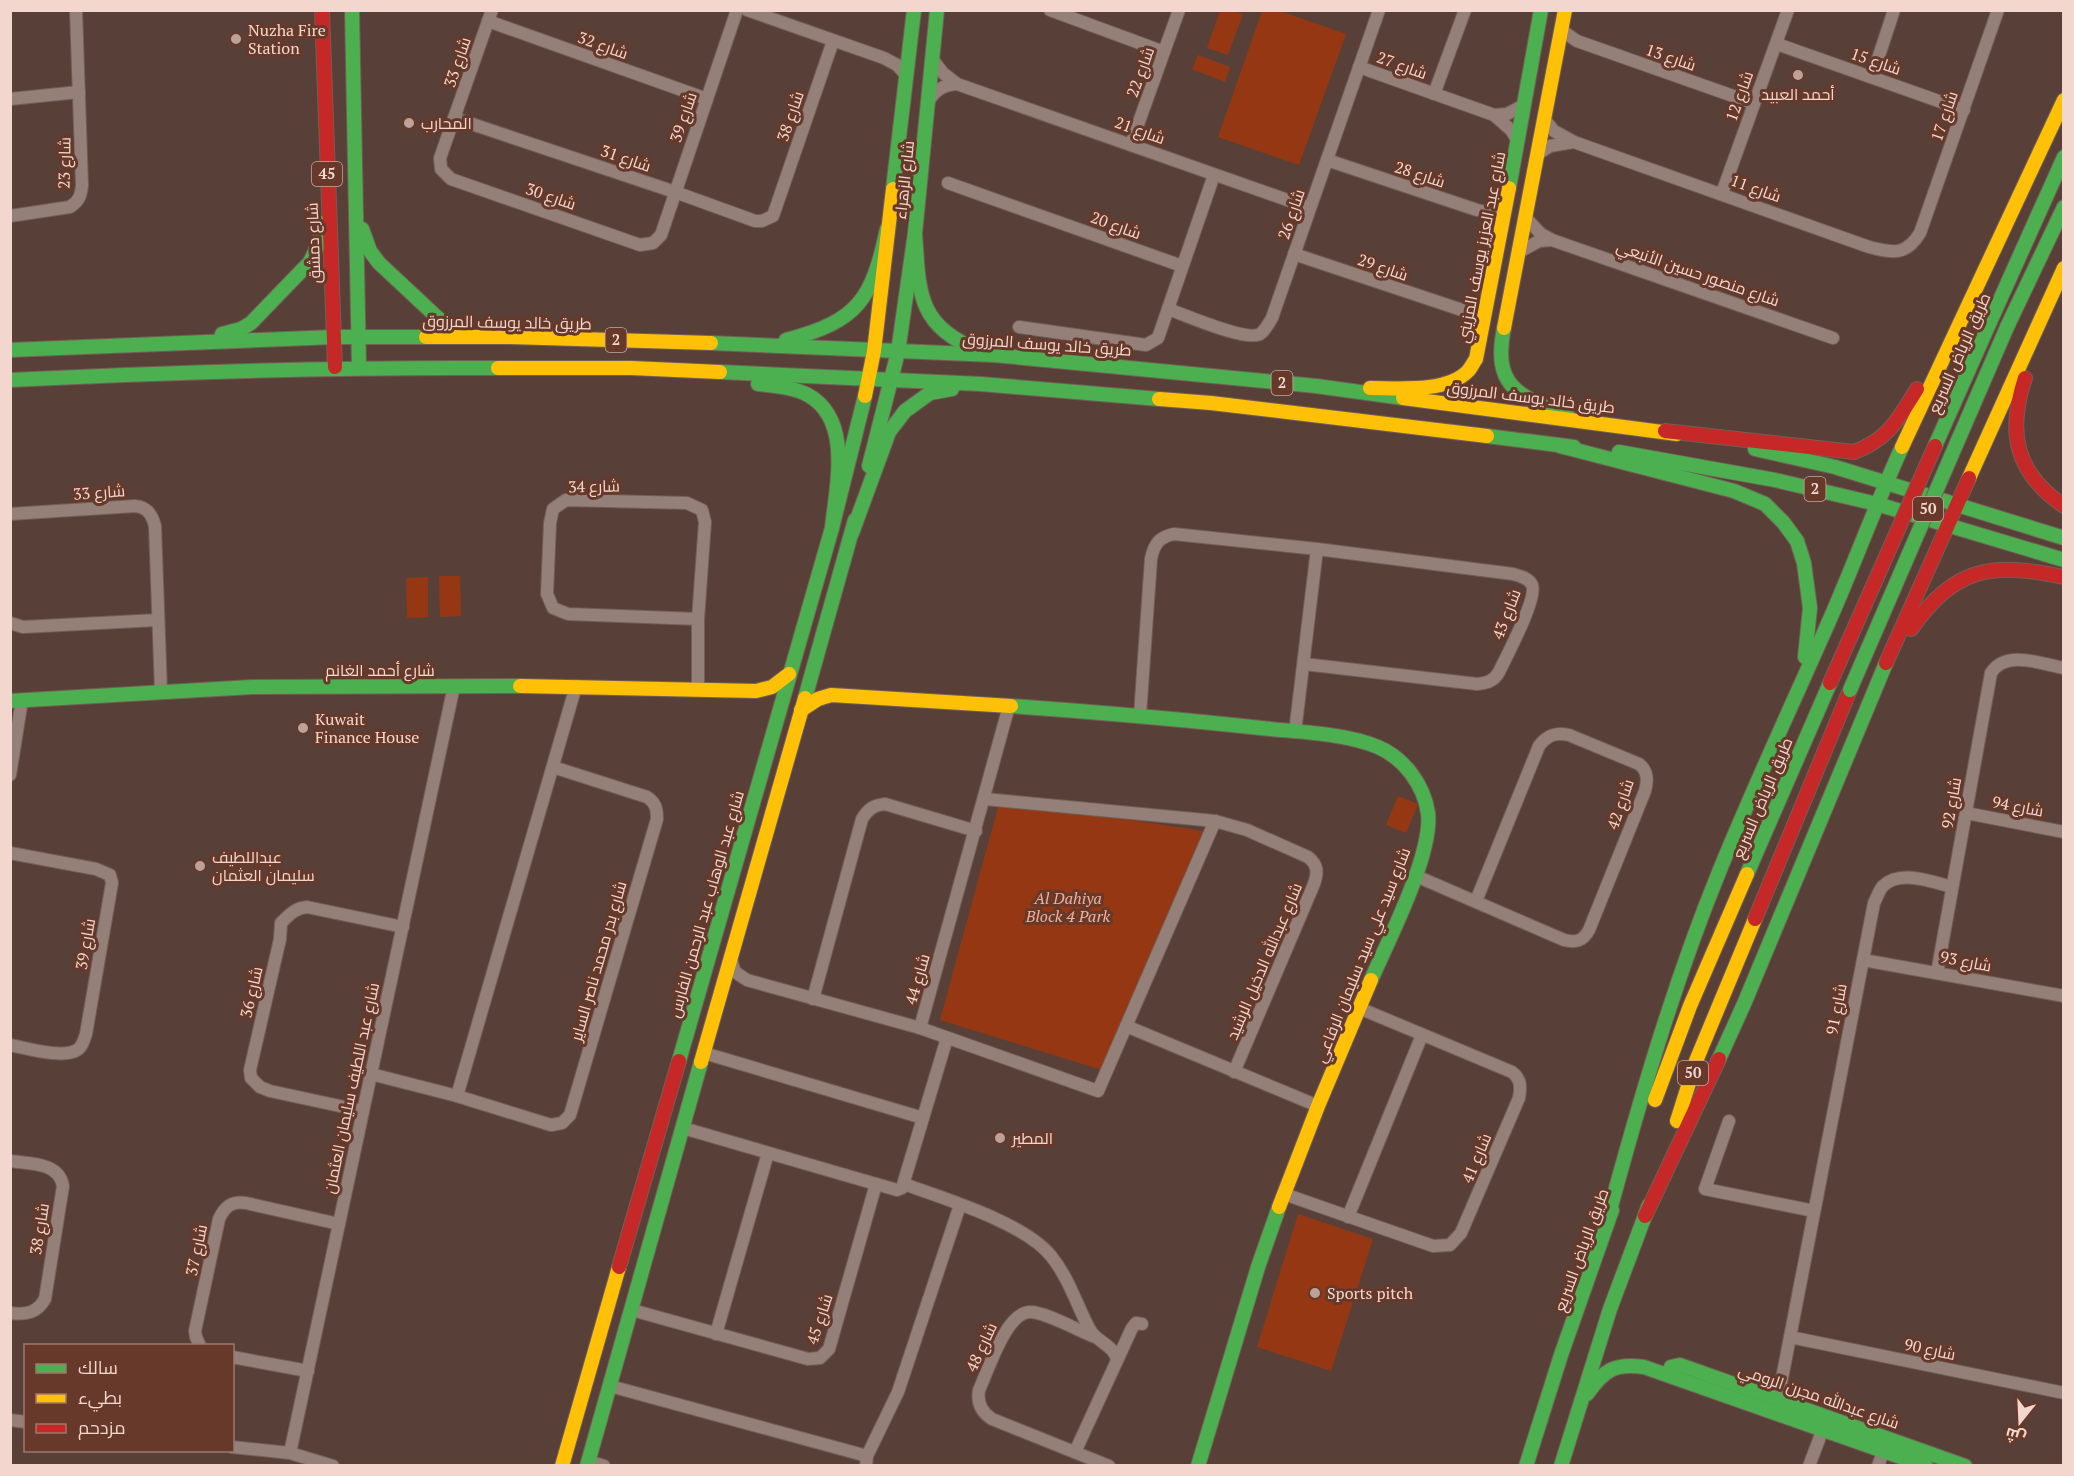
<svg xmlns="http://www.w3.org/2000/svg" width="2074" height="1476" viewBox="0 0 2074 1476" font-family="'PT Serif',Cairo,serif">
	<rect width="100%" height="100%" fill="#584038"/>
	<!-- green -->
	<g fill="#963714">
		<path d="M 1220,11 L 1233,11 L 1243,14 L 1228,55 L 1207,48 Z"/>
		<path d="M 1262,11 L 1280,11 L 1346,34 L 1299,165 L 1218,137 Z"/>
		<path d="M 1198,55 L 1230,67 L 1225,82 L 1192,69 Z"/>
		<path d="M 439,576 L 460,576 L 461,616 L 440,617 Z"/>
		<path d="M 428,577 L 428,617 L 407,618 L 406,578 Z"/>
		<path d="M 1398,796 L 1418,804 L 1406,833 L 1386,825 Z"/>
		<path d="M 1000,800 L 1203,831 L 1102,1070 L 940,1020 Z"/>
		<path d="M 1298,1214 L 1373,1239 L 1331,1371 L 1257,1347 Z"/>
	</g>
	<g fill="none" stroke-linecap="round" stroke-linejoin="round">
		<!-- street casing -->
		<g stroke="#735e56" stroke-width="14">
			<g id="street">
				<path d="M 492,10 L 440,158 L 441,169 L 451,179 L 640,245 L 653,243 L 661,235 L 737,10"/>
				<path d="M 747,10 L 884,58 L 897,65 L 907,76"/>
				<path d="M 1050,10 L 1164,52"/>
				<path d="M 488,21 L 707,99"/>
				<path d="M 1561,30 L 1577,41 L 1753,103"/>
				<path d="M 1777,44 L 1964,110"/>
				<path d="M 932,59 L 943,73 L 957,84 L 1310,208"/>
				<path d="M 1359,67 L 1494,115 L 1511,130 L 1518,141"/>
				<path d="M 1872,77 L 1894,10"/>
				<path d="M 1434,94 L 1465,10"/>
				<path d="M 10,99 L 79,92"/>
				<path d="M 928,102 C 935,90 943,85 957,84"/>
				<path d="M 1494,115 L 1507,114 L 1524,105"/>
				<path d="M 454,118 L 675,192 L 755,221 L 762,221 L 773,216 L 833,41"/>
				<path d="M 1544,119 L 1554,131 L 1574,142 L 1869,247 C 1893,253 1906,256 1920,233 L 1998,10"/>
				<path d="M 1131,144 L 1179,10"/>
				<path d="M 1538,154 L 1550,146 L 1573,142"/>
				<path d="M 1327,160 L 1477,210 L 1504,216"/>
				<path d="M 948,183 L 1182,266"/>
				<path d="M 1722,193 L 1788,10"/>
				<path d="M 10,216 L 70,207 C 79,201 81,196 82,185 L 76,10"/>
				<path d="M 1526,218 L 1541,234 L 1552,240 L 1833,338"/>
				<path d="M 1519,252 L 1539,241 L 1552,240"/>
				<path d="M 1294,254 L 1462,310 L 1483,325"/>
				<path d="M 1168,309 C 1185,315 1247,342 1260,334 C 1265,331 1269,323 1272,318 L 1379,10"/>
				<path d="M 1019,327 L 1146,345 L 1158,338 L 1214,175"/>
				<path d="M 10,514 L 135,506 C 147,507 152,514 155,526 L 161,691"/>
				<path d="M 10,623 L 23,627 L 158,620"/>
				<path d="M 698,690 L 698,619 L 705,522 L 702,510 L 687,503 L 566,500 L 553,509 L 550,523 L 547,594 L 553,608 L 568,614 L 698,619"/>
				<path d="M 1140,715 L 1151,559 C 1154,544 1159,537 1174,534 L 1317,549 L 1513,574 C 1520,576 1529,578 1532,585 C 1538,598 1506,657 1499,672 C 1494,681 1487,683 1477,684 L 1304,664"/>
				<path d="M 1295,732 L 1317,549"/>
				<path d="M 10,775 L 22,700"/>
				<path d="M 985,799 L 1215,821 L 1247,830 L 1308,857 C 1318,865 1318,872 1314,884 L 1234,1072"/>
				<path d="M 1966,813 L 2064,832"/>
				<path d="M 10,853 L 96,869 L 110,875 L 112,883 L 86,1034 C 84,1040 82,1047 77,1050 C 62,1059 27,1048 10,1045"/>
				<path d="M 1416,876 L 1564,940 C 1576,943 1583,941 1589,930 L 1645,791 C 1648,780 1648,771 1639,764 L 1569,735 C 1556,732 1547,735 1539,746 L 1476,901"/>
				<path d="M 730,957 L 735,972 L 747,980 L 920,1028 L 1098,1091 L 1215,821"/>
				<path d="M 1863,960 L 2064,996"/>
				<path d="M 1937,973 L 1991,673 C 2006,649 2041,664 2064,668"/>
				<path d="M 813,999 L 862,819 C 868,809 874,805 885,804 L 976,831"/>
				<path d="M 1126,1026 L 1318,1106"/>
				<path d="M 920,1028 L 1009,706"/>
				<path d="M 704,1053 L 923,1118"/>
				<path d="M 371,1074 L 457,1096 L 551,1125 L 562,1123 L 570,1115 L 657,819 C 657,809 656,803 647,797 L 553,767"/>
				<path d="M 457,1096 L 576,686"/>
				<path d="M 363,1111 L 270,1091 L 260,1087 L 251,1078 L 250,1070 L 280,939 L 281,923 C 289,915 295,908 307,907 L 403,927"/>
				<path d="M 1729,1121 L 1705,1189 L 1814,1211"/>
				<path d="M 683,1128 L 876,1184 L 897,1190 L 902,1188 L 947,1038"/>
				<path d="M 10,1161 C 30,1164 59,1162 63,1186 L 45,1299 C 37,1313 26,1315 10,1313"/>
				<path d="M 904,1184 C 945,1199 1025,1223 1051,1256 C 1069,1278 1077,1306 1090,1330 C 1097,1342 1115,1346 1117,1360"/>
				<path d="M 1284,1194 L 1433,1246 L 1450,1245 L 1461,1233 L 1519,1098 C 1521,1087 1521,1079 1512,1072 L 1359,1008"/>
				<path d="M 1348,1217 L 1422,1035"/>
				<path d="M 632,1310 L 808,1359 L 820,1358 L 829,1349 L 876,1184"/>
				<path d="M 716,1334 L 768,1153"/>
				<path d="M 1095,1337 C 1079,1331 1046,1312 1030,1312 C 1006,1312 988,1371 979,1390 C 977,1402 981,1412 992,1419 L 1109,1466"/>
				<path d="M 1790,1337 L 2064,1393"/>
				<path d="M 200,1346 L 196,1337 L 195,1331 L 219,1219 C 225,1206 232,1201 246,1203 L 339,1224"/>
				<path d="M 232,1357 L 308,1371"/>
				<path d="M 610,1386 L 867,1456"/>
				<path d="M 1778,1399 L 1874,903 C 1877,898 1879,890 1883,886 C 1900,869 1933,882 1952,887"/>
				<path d="M 10,1420 L 26,1422"/>
				<path d="M 232,1447 L 290,1453 L 333,1466"/>
				<path d="M 1075,1452 L 1132,1328 L 1136,1323 L 1142,1324"/>
				<path d="M 290,1453 L 454,686"/>
				<path d="M 588,1461 L 604,1466"/>
				<path d="M 866,1466 L 867,1456 L 898,1392 L 960,1205"/>
				<path d="M 1809,1466 L 1823,1429"/>
				<path d="M 1878,1466 L 1886,1444"/>
			</g>
		</g>
		<!-- fast casing -->
		<g stroke="#735e56" stroke-width="16">
			<g id="fast">
				<path d="M 352,10 L 359,367"/>
				<path d="M 1509,188 L 1541,10"/>
				<path d="M 893,189 L 914,10"/>
				<path d="M 362,229 L 370,251 L 379,263 L 440,320 L 454,329 L 466,332"/>
				<path d="M 915,233 C 919,292 917,326 978,350"/>
				<path d="M 1990,322 L 2064,157"/>
				<path d="M 2007,327 L 2064,207"/>
				<path d="M 1504,328 C 1492,388 1519,396 1568,416"/>
				<path d="M 222,334 L 241,329 L 251,323 L 310,262 L 318,245 L 323,223"/>
				<path d="M 786,340 C 859,321 872,299 887,229"/>
				<path d="M 711,343 L 994,355 L 1316,386 L 1403,398"/>
				<path d="M 10,350 L 334,337 L 426,337"/>
				<path d="M 720,372 L 981,384 L 1159,399"/>
				<path d="M 10,380 C 173,372 335,367 498,368"/>
				<path d="M 758,384 C 774,386 793,387 808,395 C 853,420 836,487 832,528"/>
				<path d="M 1487,436 L 1574,447"/>
				<path d="M 1560,446 L 1734,491 L 1765,504 L 1783,522 L 1797,541 L 1804,563 L 1810,608 L 1805,657"/>
				<path d="M 1755,449 L 1835,467 L 2064,538"/>
				<path d="M 1619,452 L 1775,480 L 1877,504 L 2064,560"/>
				<path d="M 869,466 L 898,352 L 915,233 L 937,10"/>
				<path d="M 852,533 L 889,432 L 905,411 L 930,393 L 952,389"/>
				<path d="M 805,698 L 855,520"/>
				<path d="M 10,701 L 252,687 L 520,686"/>
				<path d="M 1011,706 C 1095,712 1178,719 1261,728 C 1297,732 1345,733 1378,747 C 1404,758 1424,785 1428,813 C 1433,854 1388,941 1371,980"/>
				<path d="M 1747,874 L 1830,683"/>
				<path d="M 1719,1059 L 1744,1004 L 1886,663"/>
				<path d="M 679,1061 L 832,528 L 865,396"/>
				<path d="M 1607,1221 C 1639,1103 1673,985 1719,872 C 1754,786 1793,703 1830,619 C 1855,562 1876,504 1902,447"/>
				<path d="M 1668,1375 L 1671,1367 L 1680,1365 L 1965,1466"/>
				<path d="M 1587,1394 C 1604,1370 1614,1363 1644,1367 L 1926,1466"/>
				<path d="M 587,1466 L 701,1062"/>
				<path d="M 1198,1466 L 1258,1267 L 1279,1207"/>
				<path d="M 1526,1466 L 1561,1355 L 1612,1210"/>
				<path d="M 1561,1466 L 1610,1309 L 1649,1205"/>
			</g>
		</g>
		<!-- slow casing -->
		<g stroke="#735e56" stroke-width="16">
			<g id="slow">
				<path d="M 1504,328 L 1565,10"/>
				<path d="M 426,337 L 510,337 L 711,343"/>
				<path d="M 498,368 L 631,368 L 720,372"/>
				<path d="M 1370,388 C 1398,388 1447,393 1468,371 C 1471,368 1473,363 1476,359 L 1509,188"/>
				<path d="M 865,396 L 874,351 L 893,189"/>
				<path d="M 1403,398 L 1677,434"/>
				<path d="M 1159,399 L 1211,403 L 1487,436"/>
				<path d="M 1902,447 L 2064,100"/>
				<path d="M 1969,478 L 2064,268"/>
				<path d="M 520,686 L 756,691 L 772,687 L 789,674"/>
				<path d="M 801,710 L 818,699 L 831,695 L 1011,706"/>
				<path d="M 701,1062 L 805,698"/>
				<path d="M 1655,1100 L 1690,1006 L 1747,874"/>
				<path d="M 1677,1121 L 1696,1061 L 1755,919"/>
				<path d="M 1279,1207 L 1318,1106 L 1371,980"/>
				<path d="M 562,1466 L 619,1267"/>
			</g>
		</g>
		<!-- jam casing -->
		<g stroke="#735e56" stroke-width="16">
			<g id="jam">
				<path d="M 322,10 L 335,367"/>
				<path d="M 2025,378 C 2007,432 2015,473 2064,506"/>
				<path d="M 1665,431 L 1854,452 C 1889,439 1898,419 1917,389"/>
				<path d="M 1911,629 C 1956,566 1992,562 2064,577"/>
				<path d="M 1886,663 L 1969,478"/>
				<path d="M 1755,919 L 1850,690"/>
				<path d="M 1645,1216 L 1719,1059"/>
				<path d="M 619,1267 L 679,1061"/>
			</g>
		</g>
		<!-- street -->
		<use href="#street" stroke="#948079" stroke-width="12"/>
		<!-- fast -->
		<use href="#fast" stroke="#4caf50" stroke-width="14"/>
		<!-- slow -->
		<use href="#slow" stroke="#ffc107" stroke-width="14"/>
		<!-- jam -->
		<use href="#jam" stroke="#c62828" stroke-width="14"/>
		<!-- fast-bridge casing -->
		<g stroke="#735e56" stroke-width="16" stroke-linecap="butt">
			<g id="fast-bridge">
				<path d="M 1935,446 L 1990,322"/>
				<path d="M 1850,690 L 2007,327"/>
			</g>
		</g>
		<!-- jam-bridge casing -->
		<g stroke="#735e56" stroke-width="16" stroke-linecap="butt">
			<path id="jam-bridge" d="M 1830,683 L 1935,446"/>
		</g>
		<!-- fast-bridge -->
		<use href="#fast-bridge" stroke="#4caf50" stroke-width="14"/>
		<!-- jam-bridge -->
		<use href="#jam-bridge" stroke="#c62828" stroke-width="14"/>
	</g>
	<!-- markers -->
	<g fill="#bda29a" stroke="#66392a" stroke-width="2">
		<circle cx="236" cy="39" r="6"/>
		<circle cx="1798" cy="75" r="6"/>
		<circle cx="409" cy="123" r="6"/>
		<circle cx="303" cy="728" r="6"/>
		<circle cx="200" cy="866" r="6"/>
		<circle cx="1000" cy="1138" r="6"/>
		<circle cx="1315" cy="1293" r="6"/>
	</g>
	<g text-anchor="middle" stroke-width="6" stroke-linejoin="round" paint-order="stroke">
		<!-- shield labels -->
		<g fill="#66392a" stroke="#c9a89d" stroke-width="1.5">
			<rect x="312" y="162" width="30" height="24" rx="4.5"/>
			<rect x="605.5" y="328" width="21" height="24" rx="4.5"/>
			<rect x="1271.5" y="371" width="21" height="24" rx="4.5"/>
			<rect x="1804.5" y="477" width="21" height="24" rx="4.5"/>
			<rect x="1913" y="497" width="30" height="24" rx="4.5"/>
			<rect x="1678" y="1061" width="30" height="24" rx="4.5"/>
		</g>
		<g font-size="15" font-weight="bold" fill="#f3d7ce">
			<text x="327" y="179">45</text>
			<text x="616" y="345">2</text>
			<text x="1282" y="388">2</text>
			<text x="1815" y="494">2</text>
			<text x="1928" y="514">50</text>
			<text x="1693" y="1078">50</text>
		</g>
		<!-- poi labels -->
		<g font-size="16" fill="#f3d7ce" stroke="#66392a" text-anchor="start">
			<text x="248" y="36">Nuzha Fire<tspan x="248" dy="18">Station</tspan></text>
			<text x="1798" y="100" text-anchor="middle">أحمد العبيد</text>
			<text x="421" y="129">المحارب</text>
			<text x="315" y="725">Kuwait<tspan x="315" dy="18">Finance House</tspan></text>
			<text x="212" y="863">عبداللطيف<tspan x="212" dy="18">سليمان العثمان</tspan></text>
			<text x="1012" y="1144">المطير</text>
			<text x="1327" y="1299">Sports pitch</text>
		</g>
		<!-- street labels -->
		<g font-size="16" fill="#f3d7ce" stroke="#66392a">
			<text transform="translate(603 45) rotate(20)" y="6">شارع 32</text>
			<text transform="translate(1671 57) rotate(19)" y="6">شارع 13</text>
			<text transform="translate(1876 61) rotate(19)" y="6">شارع 15</text>
			<text transform="translate(457 62) rotate(-71)" y="6">شارع 33</text>
			<text transform="translate(1402 65) rotate(20)" y="6">شارع 27</text>
			<text transform="translate(1140 72) rotate(-70)" y="6">شارع 22</text>
			<text transform="translate(1739 96) rotate(-70)" y="6">شارع 12</text>
			<text transform="translate(790 116) rotate(-71)" y="6">شارع 38</text>
			<text transform="translate(1944 116) rotate(-71)" y="6">شارع 17</text>
			<text transform="translate(683 117) rotate(-71)" y="6">شارع 39</text>
			<text transform="translate(1140 130) rotate(20)" y="6">شارع 21</text>
			<text transform="translate(626 158) rotate(19)" y="6">شارع 31</text>
			<text transform="translate(64 163) rotate(-89)" y="6">شارع 23</text>
			<text transform="translate(1420 174) rotate(18)" y="6">شارع 28</text>
			<text transform="translate(904 180) rotate(-84)" y="6">شارع الزهراء</text>
			<text transform="translate(1756 188) rotate(20)" y="6">شارع 11</text>
			<text transform="translate(551 196) rotate(19)" y="6">شارع 30</text>
			<text transform="translate(1291 214) rotate(-71)" y="6">شارع 26</text>
			<text transform="translate(1116 225) rotate(20)" y="6">شارع 20</text>
			<text transform="translate(313 243) rotate(-92)" y="6">شارع دمشق</text>
			<text transform="translate(1481 247) rotate(-79)" y="6">شارع عبد العزيز يوسف المزيني</text>
			<text transform="translate(1383 267) rotate(19)" y="6">شارع 29</text>
			<text transform="translate(1698 273) rotate(19)" y="6">شارع منصور حسين الأنبعي</text>
			<text transform="translate(507 322) rotate(1)" y="6">طريق خالد يوسف المرزوق</text>
			<text transform="translate(1047 344) rotate(4)" y="6">طريق خالد يوسف المرزوق</text>
			<text transform="translate(1959 353) rotate(-66)" y="6">طريق الرياض السريع</text>
			<text transform="translate(1531 397) rotate(7)" y="6">طريق خالد يوسف المرزوق</text>
			<text transform="translate(594 486) rotate(-1)" y="6">شارع 34</text>
			<text transform="translate(99 492) rotate(-4)" y="6">شارع 33</text>
			<text transform="translate(1506 614) rotate(-69)" y="6">شارع 43</text>
			<text x="380" y="676">شارع أحمد الغانم</text>
			<text transform="translate(1762 798) rotate(-67)" y="6">طريق الرياض السريع</text>
			<text transform="translate(1951 803) rotate(-80)" y="6">شارع 92</text>
			<text transform="translate(1620 804) rotate(-71)" y="6">شارع 42</text>
			<text transform="translate(2018 806) rotate(11)" y="6">شارع 94</text>
			<text transform="translate(706 904) rotate(-74)" y="6">شارع عبد الوهاب عبد الرحمن الفارس</text>
			<text transform="translate(85 944) rotate(-80)" y="6">شارع 39</text>
			<text transform="translate(1362 955) rotate(-68)" y="6">شارع سيد علي سيد سليمان الرفاعي</text>
			<text transform="translate(598 961) rotate(-74)" y="6">شارع بدر محمد ناصر الساير</text>
			<text transform="translate(1264 961) rotate(-67)" y="6">شارع عبدالله الدخيل الرشيد</text>
			<text transform="translate(1966 961) rotate(11)" y="6">شارع 93</text>
			<text transform="translate(917 979) rotate(-74)" y="6">شارع 44</text>
			<text transform="translate(251 992) rotate(-77)" y="6">شارع 36</text>
			<text transform="translate(1836 1009) rotate(-79)" y="6">شارع 91</text>
			<text transform="translate(351 1088) rotate(-78)" y="6">شارع عبد اللطيف سليمان العثمان</text>
			<text transform="translate(1476 1158) rotate(-67)" y="6">شارع 41</text>
			<text transform="translate(39 1229) rotate(-81)" y="6">شارع 38</text>
			<text transform="translate(196 1250) rotate(-78)" y="6">شارع 37</text>
			<text transform="translate(1581 1250) rotate(-70)" y="6">طريق الرياض السريع</text>
			<text transform="translate(819 1319) rotate(-72)" y="6">شارع 45</text>
			<text transform="translate(981 1347) rotate(-65)" y="6">شارع 48</text>
			<text transform="translate(1930 1349) rotate(12)" y="6">شارع 90</text>
			<text transform="translate(1819 1396) rotate(19)" y="6">شارع عبدالله مجرن الرومي</text>
		</g>
		<!-- park labels -->
		<g font-size="16" font-style="italic" fill="#f0b09c" stroke="#66392a">
			<text x="1068" y="904">Al Dahiya<tspan x="1068" dy="18">Block 4 Park</tspan></text>
		</g>
	</g>
	<!-- border -->
	<rect width="2074" height="1476" fill="none" stroke="#f3d7ce" stroke-width="24"/>
	<!-- legend -->
	<rect x="24" y="1344" width="210" height="108" fill="#66392a" stroke="#9e786c" stroke-width="1.5"/>
	<rect x="36" y="1364" width="30" height="9" fill="#4caf50" stroke="#9e786c" stroke-width="1.5"/>
	<text x="78" y="1374" font-size="18" fill="#f3d7ce">سالك</text>
	<rect x="36" y="1394" width="30" height="9" fill="#ffc107" stroke="#9e786c" stroke-width="1.5"/>
	<text x="78" y="1404" font-size="18" fill="#f3d7ce">بطيء</text>
	<rect x="36" y="1424" width="30" height="9" fill="#c62828" stroke="#9e786c" stroke-width="1.5"/>
	<text x="78" y="1434" font-size="18" fill="#f3d7ce">مزدحم</text>
	<!-- north arrow -->
	<g transform="translate(2020 1422) rotate(198)" stroke="#66392a" stroke-width="4.5" paint-order="stroke">
	<path d="M0-4.5L10 22L0 15L-10 22Z" fill="#f3d7ce"/>
	<text y="-9" font-size="16" font-weight="bold" text-anchor="middle" fill="#f3d7ce">ش</text>
	</g>
</svg>
